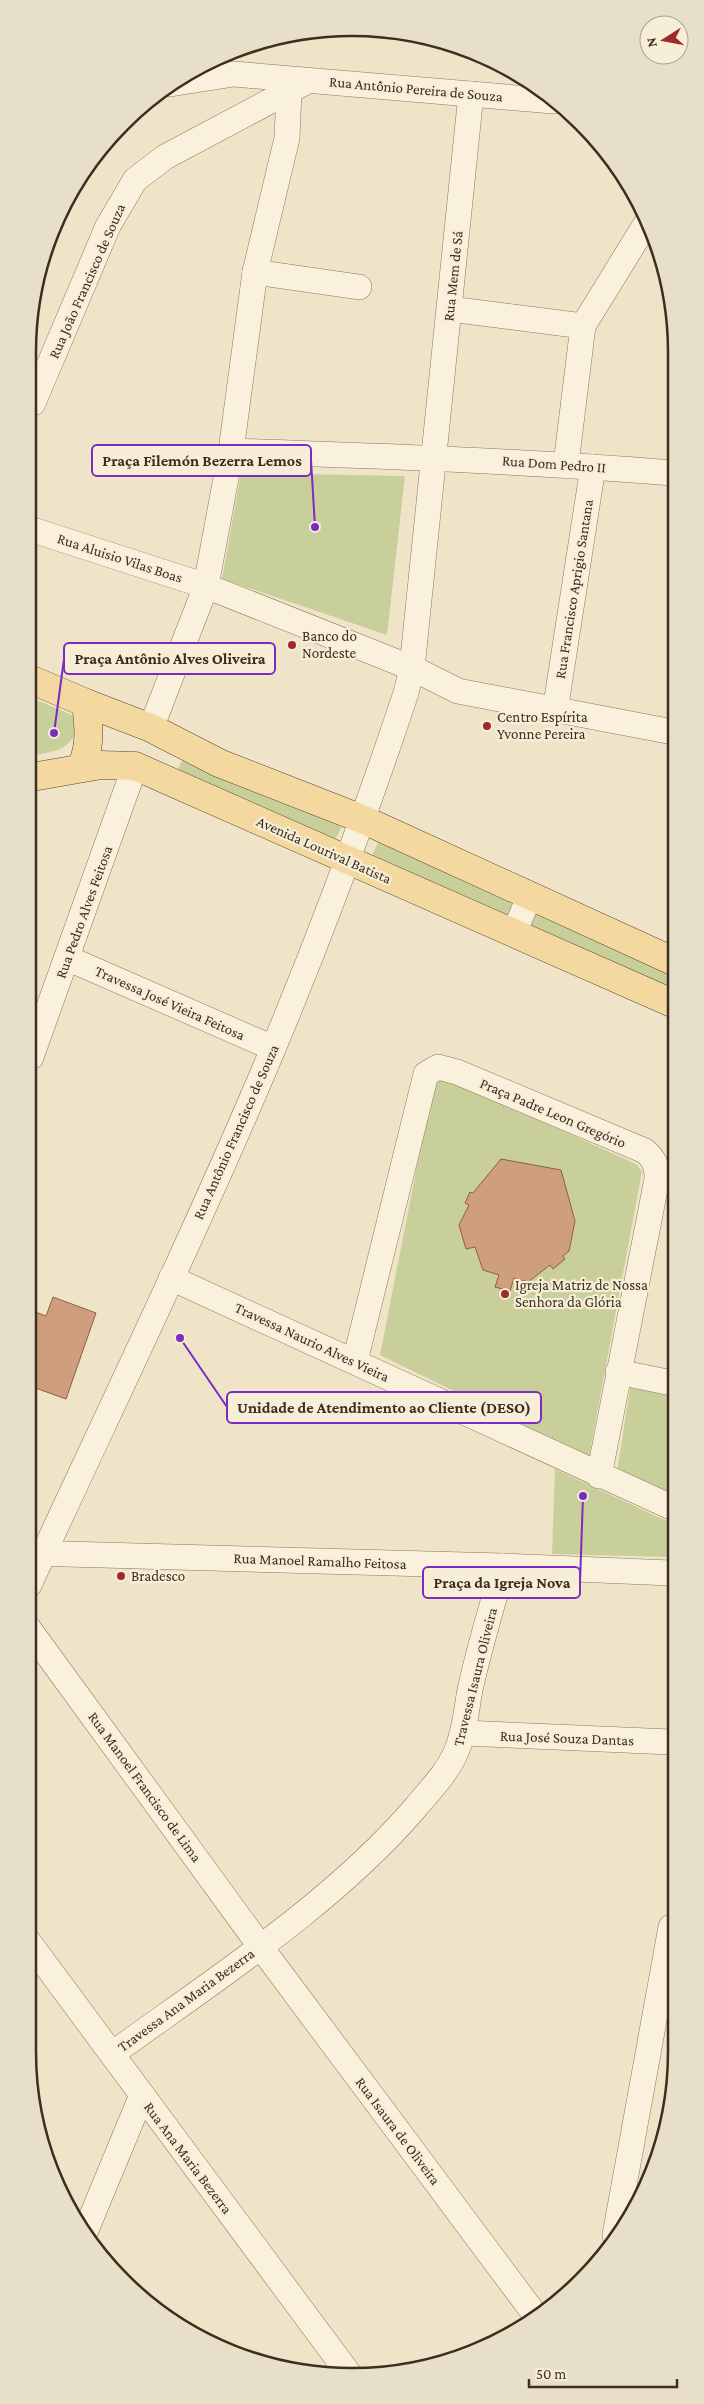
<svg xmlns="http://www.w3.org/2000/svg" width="704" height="2404" viewBox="0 0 704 2404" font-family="'Crimson Pro',serif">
	<rect width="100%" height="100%" fill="#f0e4c8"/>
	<!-- green -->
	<g fill="#c9cf9b">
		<path d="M 241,473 L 405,476 L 387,635 L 222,579 Z"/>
		<path d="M 32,698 L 74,716 L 79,726 C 68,752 57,750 32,756 Z"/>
		<path d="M 186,753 L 338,824 L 341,828 L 334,842 L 177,771 Z"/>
		<path d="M 378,842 L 514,904 L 507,921 L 371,858 Z"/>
		<path d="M 536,908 L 672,972 L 672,992 L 528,930 Z"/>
		<path d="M 440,1075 L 636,1164 L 642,1171 L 589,1457 L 380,1355 L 434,1079 Z"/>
		<path d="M 631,1382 L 672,1391 L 671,1498 L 617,1472 Z"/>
		<path d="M 555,1469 L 671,1523 L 671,1557 L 552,1554 Z"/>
	</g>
	<!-- building -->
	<g fill="#cf9f7d" stroke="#8d5f41">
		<path d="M 501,1159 L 561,1170 L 575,1221 L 569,1251 L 563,1256 L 565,1259 L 553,1269 L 550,1265 L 528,1282 L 514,1278 L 510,1291 L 495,1287 L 499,1275 L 483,1270 L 475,1247 L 466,1249 L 459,1225 L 469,1205 L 465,1203 L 470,1192 L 473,1193 Z"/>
		<path d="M 53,1297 L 96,1313 L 66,1399 L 30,1386 L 30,1310 L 46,1316 Z"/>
	</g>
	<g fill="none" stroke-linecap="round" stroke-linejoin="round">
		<!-- minor casing -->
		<g stroke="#8d765c" stroke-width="26">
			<g id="minor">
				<path d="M 170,84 L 234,74 L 553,101"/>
				<path d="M 255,272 L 359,287"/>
				<path d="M 450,309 L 583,326"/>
				<path d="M 33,403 L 108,226 L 135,180 L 165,157 L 308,81"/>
				<path d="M 231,451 C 379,456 526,461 673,473"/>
				<path d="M 566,464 L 583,326 L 647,222"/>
				<path d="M 33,530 L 206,586 L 412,668 L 458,691 L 673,732"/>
				<path d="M 555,711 L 593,467"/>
				<path d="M 151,728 L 206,586 L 231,451 L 255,272 L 287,138 L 289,91"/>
				<path d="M 514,933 L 530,895"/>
				<path d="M 67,958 L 273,1048"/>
				<path d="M 31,1057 L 135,766"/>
				<path d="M 171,1278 L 671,1507"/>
				<path d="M 355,1361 L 426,1074 L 438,1067 L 457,1072 L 645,1151 C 655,1160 657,1166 657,1179 L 599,1476"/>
				<path d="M 618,1372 L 672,1383"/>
				<path d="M 29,1553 L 503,1566 L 671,1573"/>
				<path d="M 29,1585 C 111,1407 197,1230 273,1049 C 322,932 366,813 406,693 L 412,668 L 471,94"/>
				<path d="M 29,1629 L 260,1946 L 536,2316"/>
				<path d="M 463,1733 L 671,1742"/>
				<path d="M 28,1941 L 349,2374"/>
				<path d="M 112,2054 C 214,1980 334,1903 416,1807 C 430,1790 447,1773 456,1752 C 465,1732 466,1711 470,1690 C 479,1648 492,1607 503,1566"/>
				<path d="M 86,2230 L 142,2095"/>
				<path d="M 615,2235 L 671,1927"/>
			</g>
		</g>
		<!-- major casing -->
		<g stroke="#5b4430" stroke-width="29">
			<g id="major">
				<path d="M 32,680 L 86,703 L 151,728 L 219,763 L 362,819 L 673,961"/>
				<path d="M 81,768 C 91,746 89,727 86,703"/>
				<path d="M 32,777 L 101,765 L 135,766 L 672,1003"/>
			</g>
		</g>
		<!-- minor -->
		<use href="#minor" stroke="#faf1dc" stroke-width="25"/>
		<!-- major -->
		<use href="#major" stroke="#f3d9a0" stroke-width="28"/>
	</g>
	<!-- markers -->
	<g fill="#9e2a2b" stroke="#f7eed8" stroke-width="2">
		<circle cx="292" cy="645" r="5"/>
		<circle cx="487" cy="726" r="5"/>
		<circle cx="505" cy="1294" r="5"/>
		<circle cx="121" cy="1576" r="5"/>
	</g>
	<g text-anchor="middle" stroke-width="4.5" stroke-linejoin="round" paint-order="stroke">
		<!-- street labels -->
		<g font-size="15" fill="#3d2e20" stroke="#f7eed8">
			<text transform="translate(416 89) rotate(5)" y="5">Rua Antônio Pereira de Souza</text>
			<text transform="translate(453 276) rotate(-84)" y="5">Rua Mem de Sá</text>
			<text transform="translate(87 281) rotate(-66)" y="5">Rua João Francisco de Souza</text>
			<text transform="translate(554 464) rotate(4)" y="5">Rua Dom Pedro II</text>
			<text transform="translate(120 558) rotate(18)" y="5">Rua Aluisio Vilas Boas</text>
			<text transform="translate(574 589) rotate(-81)" y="5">Rua Francisco Aprigio Santana</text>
			<text transform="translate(324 850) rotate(24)" y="5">Avenida Lourival Batista</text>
			<text transform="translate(84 912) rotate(-70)" y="5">Rua Pedro Alves Feitosa</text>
			<text transform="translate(170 1003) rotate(24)" y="5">Travessa José Vieira Feitosa</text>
			<text transform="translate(553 1113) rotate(23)" y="5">Praça Padre Leon Gregório</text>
			<text transform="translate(236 1132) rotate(-66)" y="5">Rua Antônio Francisco de Souza</text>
			<text transform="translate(312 1342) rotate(25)" y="5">Travessa Naurio Alves Vieira</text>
			<text transform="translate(320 1561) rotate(2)" y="5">Rua Manoel Ramalho Feitosa</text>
			<text transform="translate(475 1677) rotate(-76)" y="5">Travessa Isaura Oliveira</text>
			<text transform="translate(567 1738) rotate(2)" y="5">Rua José Souza Dantas</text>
			<text transform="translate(145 1787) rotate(54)" y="5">Rua Manoel Francisco de Lima</text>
			<text transform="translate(186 2000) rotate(-36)" y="5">Travessa Ana Maria Bezerra</text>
			<text transform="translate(398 2131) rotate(53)" y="5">Rua Isaura de Oliveira</text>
			<text transform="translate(188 2158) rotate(53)" y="5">Rua Ana Maria Bezerra</text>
		</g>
		<!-- poi labels -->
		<g font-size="15" fill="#3d2e20" stroke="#f7eed8" text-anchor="start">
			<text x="302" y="641">Banco do<tspan x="302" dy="17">Nordeste</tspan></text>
			<text x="497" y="722">Centro Espírita<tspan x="497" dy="17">Yvonne Pereira</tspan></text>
			<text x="515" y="1290">Igreja Matriz de Nossa<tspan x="515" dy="17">Senhora da Glória</tspan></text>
			<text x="131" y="1581">Bradesco</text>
		</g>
	</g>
	<!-- crop -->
	<path d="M0 0H704V2404H0ZM352 36H352A316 316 0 0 1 668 352V2052A316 316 0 0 1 352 2368H352A316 316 0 0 1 36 2052V352A316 316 0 0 1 352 36Z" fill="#e8dfc9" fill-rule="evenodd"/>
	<path fill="none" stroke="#3d2e20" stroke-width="2.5" d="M352 36H352A316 316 0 0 1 668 352V2052A316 316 0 0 1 352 2368H352A316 316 0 0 1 36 2052V352A316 316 0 0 1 352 36Z"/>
	<!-- callouts -->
	<path fill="none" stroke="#7b2cbf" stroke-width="2" d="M315 527L311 460M54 733L64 659M180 1338L227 1407M583 1496L580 1583"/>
	<g fill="#7b2cbf" stroke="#f7eed8" stroke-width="2">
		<circle cx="315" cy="527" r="5"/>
		<circle cx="54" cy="733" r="5"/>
		<circle cx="180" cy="1338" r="5"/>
		<circle cx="583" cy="1496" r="5"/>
	</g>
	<g fill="#f7eed8" stroke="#7b2cbf" stroke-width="2">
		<rect x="92" y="445" width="219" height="31" rx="5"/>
		<rect x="64" y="643" width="211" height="31" rx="5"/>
		<rect x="227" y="1392" width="314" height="31" rx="5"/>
		<rect x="423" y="1567" width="157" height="31" rx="5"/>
	</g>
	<g font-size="16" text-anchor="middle" font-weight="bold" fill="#3d2e20">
		<text x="202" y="466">Praça Filemón Bezerra Lemos</text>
		<text x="170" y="664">Praça Antônio Alves Oliveira</text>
		<text x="384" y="1413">Unidade de Atendimento ao Cliente (DESO)</text>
		<text x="502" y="1588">Praça da Igreja Nova</text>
	</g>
	<!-- north arrow -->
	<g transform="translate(664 40) rotate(259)"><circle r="24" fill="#f7eed8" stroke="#ada18e"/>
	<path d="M0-4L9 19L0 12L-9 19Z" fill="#9e2a2b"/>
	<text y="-8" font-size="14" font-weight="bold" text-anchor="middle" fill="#3d2e20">N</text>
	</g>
	<!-- scale -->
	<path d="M529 2379v8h148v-8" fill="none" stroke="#3d2e20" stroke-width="2.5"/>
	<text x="536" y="2379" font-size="15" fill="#3d2e20" stroke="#f7eed8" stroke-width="4" paint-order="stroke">50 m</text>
</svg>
